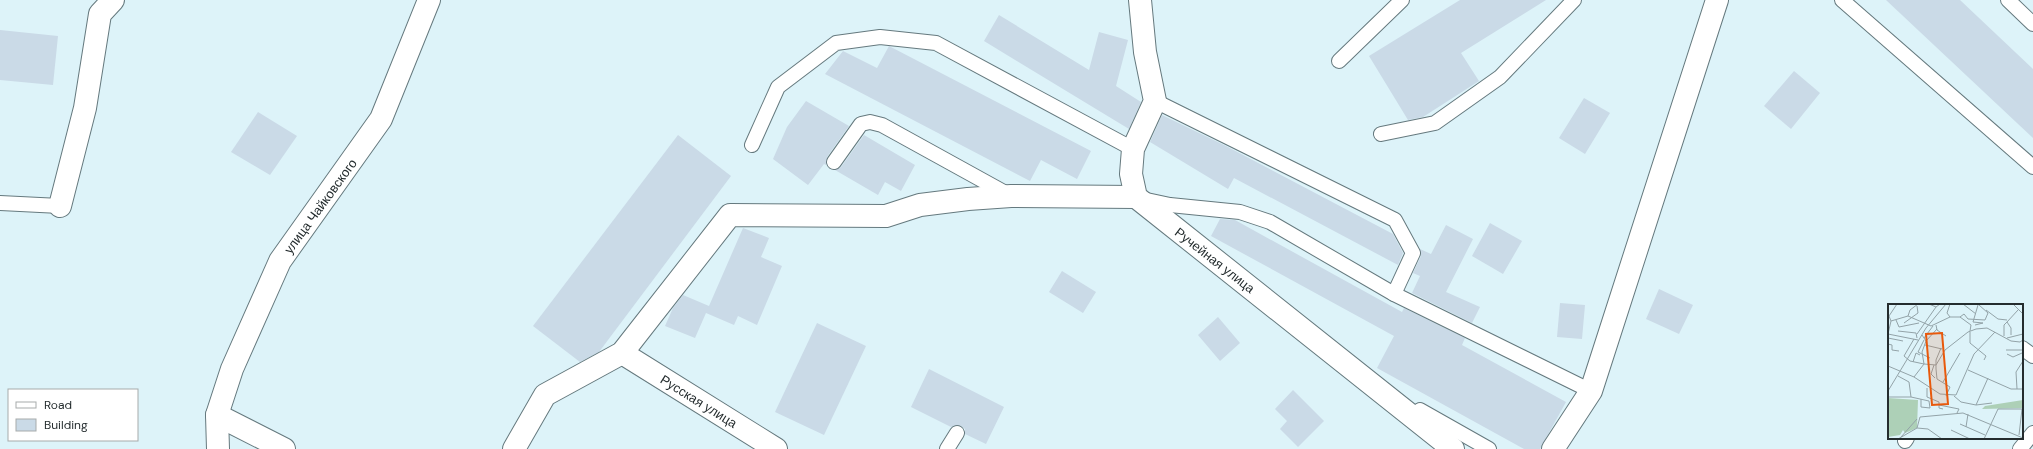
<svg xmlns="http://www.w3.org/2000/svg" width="2033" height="449" viewBox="0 0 2033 449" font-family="'DM Sans',sans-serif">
	<rect width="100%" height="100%" fill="#ddf3f9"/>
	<!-- building -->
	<g fill="#cadae7">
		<path d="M 1460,0 L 1546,0 L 1461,53 L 1479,81 L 1423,117 L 1408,120 L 1369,56 Z"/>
		<path d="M 1886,0 L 1960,0 L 2033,69 L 2033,138 Z"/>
		<path d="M 999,15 L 1089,70 L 1099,32 L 1128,40 L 1116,86 L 1141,102 L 1129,129 L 984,41 Z"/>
		<path d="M 0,30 L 58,36 L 53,85 L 0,80 Z"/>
		<path d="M 889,46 L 1091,151 L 1077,179 L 1041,160 L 1030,181 L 825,74 L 843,51 L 877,68 Z"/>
		<path d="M 1794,71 L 1820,93 L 1791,129 L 1764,106 Z"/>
		<path d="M 1584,98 L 1610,113 L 1585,154 L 1559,138 Z"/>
		<path d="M 806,101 L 849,126 L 827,157 L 826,165 L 824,164 L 808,185 L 773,159 L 787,127 Z"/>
		<path d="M 258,112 L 297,136 L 270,175 L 231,152 Z"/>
		<path d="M 1162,115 L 1226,146 L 1393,234 L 1403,253 L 1398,265 L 1234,178 L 1228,189 L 1150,142 Z"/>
		<path d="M 678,135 L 731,176 L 599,352 L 580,362 L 533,326 Z"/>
		<path d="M 864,135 L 915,165 L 901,191 L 885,182 L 878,195 L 835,170 L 841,167 Z"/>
		<path d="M 1220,219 L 1235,220 L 1402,312 L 1404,308 L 1465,338 L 1462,345 L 1566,402 L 1540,449 L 1524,449 L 1377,368 L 1394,336 L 1211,236 Z"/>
		<path d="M 1490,223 L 1522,241 L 1503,274 L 1472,256 Z"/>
		<path d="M 1446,225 L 1473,239 L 1446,292 L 1480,307 L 1472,323 L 1412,293 L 1420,276 L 1413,273 L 1421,256 L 1420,249 L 1431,254 Z"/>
		<path d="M 743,228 L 769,238 L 761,257 L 782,266 L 757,325 L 738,316 L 734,325 L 706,313 L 695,338 L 665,326 L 673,308 L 683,295 L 709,306 Z"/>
		<path d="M 1062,271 L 1096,292 L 1083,313 L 1049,292 Z"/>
		<path d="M 1659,289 L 1693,305 L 1679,334 L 1646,319 Z"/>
		<path d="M 1560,303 L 1585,305 L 1582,339 L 1557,337 Z"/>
		<path d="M 1218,317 L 1240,343 L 1220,361 L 1198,335 Z"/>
		<path d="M 817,323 L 866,346 L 824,435 L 775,412 Z"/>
		<path d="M 929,369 L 1004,407 L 986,444 L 965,434 L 965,429 L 961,426 L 957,425 L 951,427 L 911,407 Z"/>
		<path d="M 1293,390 L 1324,421 L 1298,447 L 1280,429 L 1287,421 L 1275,409 Z"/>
	</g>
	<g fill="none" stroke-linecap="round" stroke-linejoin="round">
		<!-- lane casing -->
		<g stroke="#65797e" stroke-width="16">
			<g id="lane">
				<path d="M 1842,0 L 2033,167"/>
				<path d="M 2008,0 L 2033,24"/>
				<path d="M 1339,61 L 1402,0"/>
				<path d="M 1155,101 L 1395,220 L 1413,253 L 1394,294"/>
				<path d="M 1381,134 L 1435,123 L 1500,77 L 1574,0"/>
				<path d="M 752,145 L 778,87 L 836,43 L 880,37 L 936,43 L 1133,149"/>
				<path d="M 834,162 L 861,124 L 870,122 L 882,125 L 1009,195"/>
				<path d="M 1142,199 L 1170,205 L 1240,212 L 1270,222 L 1394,294 L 1591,391"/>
				<path d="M 0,203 L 60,206"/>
				<path d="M 2022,348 L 2033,356"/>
				<path d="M 1420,410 L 1489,449"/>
				<path d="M 1905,441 L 1907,438"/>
				<path d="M 947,449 L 957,433"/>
				<path d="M 2020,449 L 2033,433"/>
			</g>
		</g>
		<!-- street casing -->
		<g stroke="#65797e" stroke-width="24">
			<g id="street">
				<path d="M 1140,0 L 1145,52 L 1155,101 L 1133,149 L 1131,174 L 1136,197 L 1453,449"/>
				<path d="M 60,206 L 85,108 L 100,14 L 113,0"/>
				<path d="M 622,353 L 776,449"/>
				<path d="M 217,415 L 284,449"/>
				<path d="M 218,449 L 217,415 L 232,369 L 280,261 L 381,119 L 429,0"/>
				<path d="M 514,449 L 545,395 L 622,353 L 730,215 L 886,216 L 920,205 L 968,199 L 1011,196 L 1136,197"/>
				<path d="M 1553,449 L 1591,391 L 1717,0"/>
			</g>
		</g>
		<!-- lane -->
		<use href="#lane" stroke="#fff" stroke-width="14"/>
		<!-- street -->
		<use href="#street" stroke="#fff" stroke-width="22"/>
	</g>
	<g text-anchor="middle" stroke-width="3.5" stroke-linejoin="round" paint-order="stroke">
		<!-- street labels -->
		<g font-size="13" fill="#242c2e" stroke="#fff">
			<text transform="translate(320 206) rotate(-54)" y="5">улица Чайковского</text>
			<text transform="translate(1215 260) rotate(38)" y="5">Ручейная улица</text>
			<text transform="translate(699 401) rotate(32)" y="5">Русская улица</text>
		</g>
	</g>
	<!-- overview -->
	<g transform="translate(1888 304)">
		<rect width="135" height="135" fill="#ddf3f9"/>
		<path d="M 0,94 L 30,96 L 29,124 L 17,129 L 15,126 L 12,131 L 0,133 ZM 135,96 L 135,104 L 94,105 L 97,102 Z" fill="#add0b7"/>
		<path fill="none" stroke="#93a3a8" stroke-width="1" d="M 41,0 L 48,3 L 52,0M 75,0 L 88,10M 125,0 L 135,10M 98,6 L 110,15 L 119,16M 20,12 L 43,22 L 62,13 L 72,13 L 83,21 L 82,27M 62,13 L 59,9 L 62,0M 72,13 L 76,10 L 80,15 L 97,16 L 100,9 L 91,1M 8,16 L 11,23 L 31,19M 3,17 L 20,12 L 22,6 L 30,0M 3,17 L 1,12 L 9,0M 16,19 L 30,9 L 29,2M 48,21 L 49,26 L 58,32M 87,21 L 95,19 L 85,18 L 90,1M 10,27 L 28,29 L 29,34M 82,28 L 82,39 L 98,52 L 96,56M 0,30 L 30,36M 0,30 L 3,17M 29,30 L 48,3M 123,31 L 123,24 L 119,18 L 130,6M 116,32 L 116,21 L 119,18M 0,34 L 15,37M 36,34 L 45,22M 119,34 L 135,30M 26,35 L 16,52 L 22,57 L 36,60 L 34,48 L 38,37 L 34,31M 36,36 L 30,48 L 42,54M 38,37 L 49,25M 0,40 L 4,41 L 4,46 L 11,47M 37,41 L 54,45M 53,44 L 48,56 L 48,65 L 49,75 L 62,83 L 58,92M 118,46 L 135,46M 119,50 L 125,53 L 134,49M 25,58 L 28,49 L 32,51M 46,61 L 43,70 L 47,74M 48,61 L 57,46 L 80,28 L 88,25 L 99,24 L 123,37 L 132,38 L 135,36M 0,62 L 26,73 L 52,90 L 68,91 L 86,50 L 107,28M 80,66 L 123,85 L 135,85M 26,73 L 36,60 L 48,61M 55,78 L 72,49M 39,84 L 39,93 L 51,98 L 51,104 L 55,105M 129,85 L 128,68 L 135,57M 0,87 L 38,24 L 58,0M 66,92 L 73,98 L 88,101 L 100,74M 0,93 L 23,93 L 21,78 L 10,72M 23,93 L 41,97 L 42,104 L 33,103 L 33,95M 51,101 L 71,105 L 69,109M 88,101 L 104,99M 72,120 L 97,131M 78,123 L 80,110M 29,124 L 32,113 L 75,109 L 135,134M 63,126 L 82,135M 13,133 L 29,115M 10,135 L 29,124 L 40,125 L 54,135M 96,135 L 110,105 L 134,105 L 131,131"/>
		<path fill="#e8590c" fill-opacity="0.15" stroke="#e8590c" stroke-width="2" d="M 54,29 L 60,100 L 44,101 L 38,30 Z"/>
		<rect width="135" height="135" fill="none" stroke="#242c2e" stroke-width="2"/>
	</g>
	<!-- legend -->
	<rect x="8" y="389" width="130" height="52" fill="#ffffff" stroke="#a7abab"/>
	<rect x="16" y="402" width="20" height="6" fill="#ffffff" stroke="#a7abab"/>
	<text x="44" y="409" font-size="12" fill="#242c2e">Road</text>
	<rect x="16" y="419" width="20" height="12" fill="#cadae7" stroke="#a7abab"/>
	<text x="44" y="429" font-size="12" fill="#242c2e">Building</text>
</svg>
